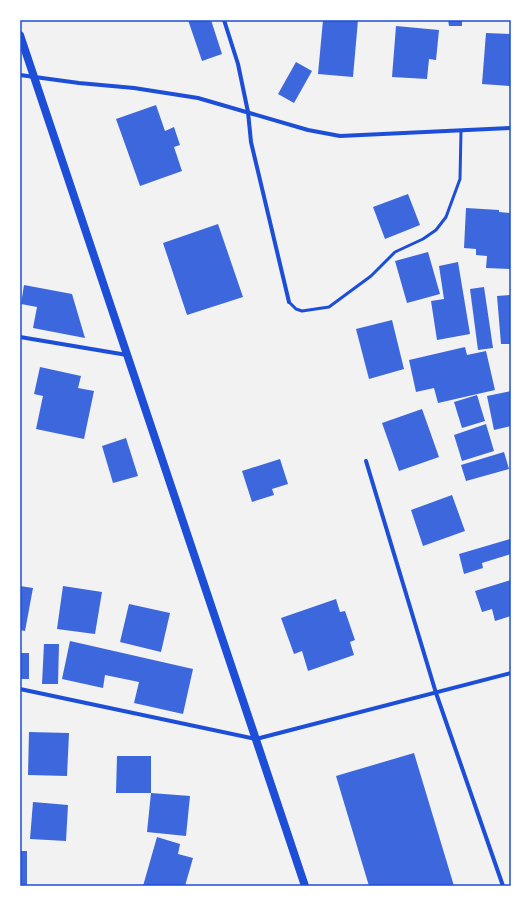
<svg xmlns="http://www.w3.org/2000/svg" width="531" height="906" viewBox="0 0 531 906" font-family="Overpass,sans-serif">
	<rect width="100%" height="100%" fill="#f2f2f2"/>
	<!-- building -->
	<g fill="#3d67dc">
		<path d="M 188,20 L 211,20 L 222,54 L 202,61 Z"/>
		<path d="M 323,20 L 358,20 L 353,77 L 318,74 Z"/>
		<path d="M 448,20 L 462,20 L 462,26 L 449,26 Z"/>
		<path d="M 396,26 L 439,30 L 436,60 L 429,59 L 427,79 L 392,77 Z"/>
		<path d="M 486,33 L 511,34 L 511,86 L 482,84 Z"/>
		<path d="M 296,62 L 312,71 L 294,103 L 278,94 Z"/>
		<path d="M 156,105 L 165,131 L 174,127 L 180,145 L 174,147 L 182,171 L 140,186 L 116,119 Z"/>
		<path d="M 408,194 L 420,225 L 385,239 L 373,207 Z"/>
		<path d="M 466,208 L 499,210 L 499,212 L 511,213 L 511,269 L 486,268 L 487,256 L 476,255 L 476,249 L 464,248 Z"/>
		<path d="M 218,224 L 243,297 L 187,315 L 163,243 Z"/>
		<path d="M 428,252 L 440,294 L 407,303 L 395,261 Z"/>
		<path d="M 458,262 L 470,334 L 437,340 L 431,301 L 444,299 L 439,266 Z"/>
		<path d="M 24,285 L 72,294 L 85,338 L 33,328 L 37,307 L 21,304 Z"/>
		<path d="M 484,287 L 493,348 L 478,350 L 470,289 Z"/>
		<path d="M 511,295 L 511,344 L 501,344 L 497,296 Z"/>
		<path d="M 392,320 L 404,369 L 369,379 L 356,329 Z"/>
		<path d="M 465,347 L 467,355 L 486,351 L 495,390 L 438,403 L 434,388 L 416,392 L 409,360 Z"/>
		<path d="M 40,367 L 81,376 L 78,388 L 94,391 L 84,439 L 36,429 L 43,396 L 34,394 Z"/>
		<path d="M 511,391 L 511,426 L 494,430 L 487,396 Z"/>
		<path d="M 477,395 L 485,421 L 462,428 L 454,402 Z"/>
		<path d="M 422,409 L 439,457 L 399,471 L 382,423 Z"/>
		<path d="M 486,424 L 494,451 L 462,461 L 454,435 Z"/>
		<path d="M 126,438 L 138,476 L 113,483 L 102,446 Z"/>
		<path d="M 504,452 L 509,469 L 466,481 L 461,465 Z"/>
		<path d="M 280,459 L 288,484 L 272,489 L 274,495 L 252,502 L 242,471 Z"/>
		<path d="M 452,495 L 465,531 L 423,546 L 411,510 Z"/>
		<path d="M 510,539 L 511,554 L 482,563 L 483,568 L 464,574 L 459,554 Z"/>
		<path d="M 511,580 L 511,616 L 495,621 L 492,609 L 482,612 L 475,591 Z"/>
		<path d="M 20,586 L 33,588 L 25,631 L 20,630 Z"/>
		<path d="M 63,586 L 102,592 L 95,634 L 57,629 Z"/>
		<path d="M 336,599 L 340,612 L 345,611 L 355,640 L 350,642 L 354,655 L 308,671 L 302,651 L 294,654 L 281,618 Z"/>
		<path d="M 129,604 L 170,613 L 161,652 L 120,642 Z"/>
		<path d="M 70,641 L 193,669 L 183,714 L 134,703 L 139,682 L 105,675 L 103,688 L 62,679 Z"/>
		<path d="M 44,644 L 59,644 L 58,684 L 42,684 Z"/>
		<rect x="20" y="653" width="9" height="26"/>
		<path d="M 29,732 L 69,733 L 67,776 L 28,775 Z"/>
		<path d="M 414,753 L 454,886 L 369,886 L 336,776 Z"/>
		<path d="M 117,756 L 151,756 L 151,793 L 116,793 Z"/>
		<path d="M 151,793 L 190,796 L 186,836 L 147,832 Z"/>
		<path d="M 33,802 L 68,805 L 66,841 L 30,839 Z"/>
		<path d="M 157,837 L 180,844 L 178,854 L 193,858 L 185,886 L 143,886 Z"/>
		<rect x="20" y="851" width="7" height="35"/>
	</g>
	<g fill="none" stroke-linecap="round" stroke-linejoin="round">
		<!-- service -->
		<path stroke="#1d4ed8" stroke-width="3" d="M 289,302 L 296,309 L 302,311 L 329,307 L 371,276 L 395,252 L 423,239 L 436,230 L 446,217 L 460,179 L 461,131"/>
		<!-- minor -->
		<g stroke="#1d4ed8" stroke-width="4">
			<path d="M 224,20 L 238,64 L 248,112 L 251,142 L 289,302"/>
			<path d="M 20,75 L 79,83 L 134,88 L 198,98 L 308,130 L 340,136 L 511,128"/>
			<path d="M 20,337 L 127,355"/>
			<path d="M 366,461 L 436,693 L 503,886"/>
			<path d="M 20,689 L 256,739 L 511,673"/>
		</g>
		<!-- secondary -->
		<path stroke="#1d4ed8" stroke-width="8" d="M 20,35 L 305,886"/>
	</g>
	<!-- border -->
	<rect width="531" height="906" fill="none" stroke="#ffffff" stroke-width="42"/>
	<rect x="21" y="21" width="489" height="864" fill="none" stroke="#1d4ed8" stroke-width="1.5"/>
</svg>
